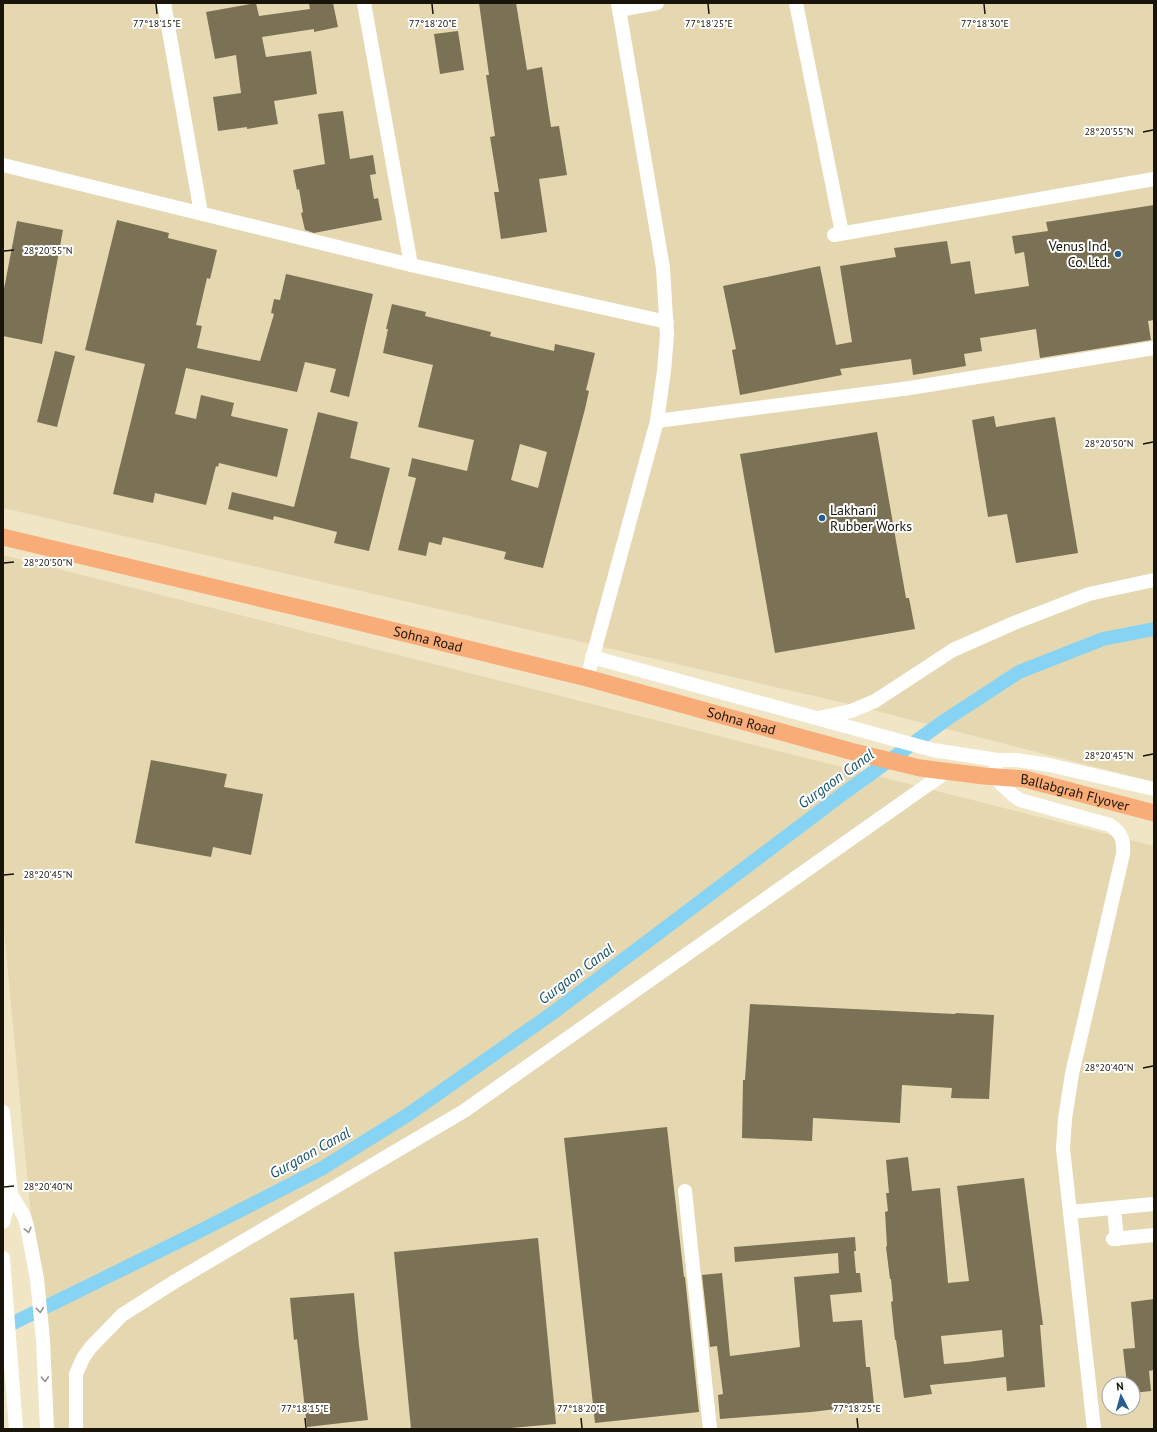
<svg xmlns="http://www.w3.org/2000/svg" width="1157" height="1432" viewBox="0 0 1157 1432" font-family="'PT Sans',sans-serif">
	<rect width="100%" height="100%" fill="#f0e5c5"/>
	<!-- built -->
	<g fill="#e5d8b1" fill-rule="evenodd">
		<path d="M 3,3 L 1154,3 L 1154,782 L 853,705 L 3,508 Z"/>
		<path d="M 3,555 L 1154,846 L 1154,1429 L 51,1429 L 3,920 ZM 1109,1384 L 1133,1384 L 1133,1408 L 1109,1408 Z"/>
	</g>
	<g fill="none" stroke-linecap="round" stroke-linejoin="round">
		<!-- canal -->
		<path stroke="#87d3f3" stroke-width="14" d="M 3,1328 L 194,1234 L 321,1169 L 409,1114 L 554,1012 L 844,793 L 947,719 L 1019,672 L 1103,639 L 1154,629"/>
	</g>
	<!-- building -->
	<g fill="#7b7154" fill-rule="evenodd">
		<path d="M 256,3 L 259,16 L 310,9 L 309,3 L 333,3 L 338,27 L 314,32 L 314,29 L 262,37 L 266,57 L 311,51 L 317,94 L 274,101 L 278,124 L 247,129 L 247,127 L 218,131 L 213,97 L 241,93 L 236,55 L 215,59 L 206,12 Z"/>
		<path d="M 479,3 L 516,3 L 527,70 L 542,67 L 551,127 L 559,126 L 567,175 L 539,179 L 547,232 L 501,239 L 494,192 L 499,192 L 490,137 L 495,136 L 486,75 L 489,75 Z"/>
		<path d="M 458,31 L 464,70 L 440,74 L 434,34 Z"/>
		<path d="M 343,111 L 350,159 L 373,155 L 376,174 L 370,175 L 374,199 L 378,198 L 382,220 L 314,233 L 305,230 L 301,213 L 303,212 L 299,189 L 297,190 L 293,170 L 325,164 L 318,114 Z"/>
		<path d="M 1154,205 L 1154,320 L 1148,321 L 1151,340 L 1040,358 L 1036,329 L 980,338 L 982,351 L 964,354 L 966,366 L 913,375 L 911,359 L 840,369 L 842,375 L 740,395 L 732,350 L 736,349 L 723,286 L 820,266 L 836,345 L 852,342 L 840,266 L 896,257 L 894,248 L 947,241 L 951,264 L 970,261 L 975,294 L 1029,286 L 1024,252 L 1015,254 L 1012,236 L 1048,231 L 1046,222 Z"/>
		<path d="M 117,220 L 169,233 L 168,238 L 217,250 L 210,279 L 207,278 L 196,325 L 202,326 L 197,348 L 260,361 L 274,314 L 271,313 L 274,299 L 280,300 L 286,274 L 373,294 L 349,397 L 330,392 L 336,369 L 305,362 L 297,392 L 186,368 L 175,414 L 196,419 L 201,395 L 234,403 L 231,416 L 288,429 L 277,477 L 219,463 L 218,467 L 216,466 L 206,505 L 155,493 L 153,503 L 113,494 L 145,364 L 85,350 Z"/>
		<path d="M 17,221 L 63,230 L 42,344 L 3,336 L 3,294 Z"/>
		<path d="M 392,304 L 426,312 L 425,316 L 491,332 L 490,336 L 554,351 L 555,344 L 595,353 L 586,390 L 589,391 L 585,409 L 543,568 L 504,559 L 506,552 L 443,537 L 441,545 L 429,542 L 426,556 L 398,550 L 416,478 L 408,476 L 412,458 L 467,471 L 474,440 L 418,427 L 433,365 L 383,353 L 388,329 L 386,329 ZM 520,444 L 547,452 L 538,488 L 511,480 Z"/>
		<path d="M 55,351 L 75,356 L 57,427 L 37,422 Z"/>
		<path d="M 318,412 L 358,422 L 350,458 L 390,468 L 369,551 L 334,543 L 337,532 L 274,516 L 273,520 L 228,509 L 232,492 L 294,507 Z"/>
		<path d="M 994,416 L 996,427 L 1055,417 L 1078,553 L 1016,563 L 1007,514 L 988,517 L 972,420 Z"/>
		<path d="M 877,432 L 906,598 L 909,598 L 915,629 L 775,653 L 740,454 Z"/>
		<path d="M 151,760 L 227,774 L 224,787 L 263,794 L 251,855 L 213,847 L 211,857 L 135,843 Z"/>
		<path d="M 750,1004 L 955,1014 L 956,1013 L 994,1015 L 989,1099 L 951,1098 L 952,1088 L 902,1085 L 900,1123 L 813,1118 L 812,1141 L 742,1138 L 743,1080 L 745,1080 Z"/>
		<path d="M 667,1127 L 684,1277 L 685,1277 L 699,1412 L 595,1423 L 564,1138 Z"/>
		<path d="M 908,1157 L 912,1191 L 940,1188 L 948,1283 L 969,1281 L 957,1186 L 1024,1178 L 1043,1325 L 1040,1325 L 1045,1387 L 1007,1391 L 1006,1377 L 930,1385 L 932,1394 L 904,1398 L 896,1340 L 895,1340 L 891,1302 L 893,1301 L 891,1279 L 890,1279 L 886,1247 L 887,1246 L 885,1212 L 888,1211 L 886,1193 L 889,1193 L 886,1160 ZM 1002,1330 L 1004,1357 L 968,1362 L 944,1364 L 941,1336 Z"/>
		<path d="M 855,1237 L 856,1251 L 854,1251 L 856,1273 L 860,1273 L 862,1292 L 830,1295 L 833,1322 L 862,1320 L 866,1367 L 870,1367 L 874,1404 L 845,1406 L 845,1408 L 811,1412 L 720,1419 L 718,1395 L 723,1394 L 717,1346 L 710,1347 L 702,1275 L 722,1273 L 730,1356 L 800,1347 L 794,1277 L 839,1273 L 838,1253 L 735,1262 L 734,1247 Z"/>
		<path d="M 538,1238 L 556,1424 L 501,1429 L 411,1429 L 394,1252 Z"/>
		<path d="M 354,1293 L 359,1345 L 368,1420 L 307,1427 L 297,1339 L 294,1340 L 290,1298 Z"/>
		<path d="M 1154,1299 L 1154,1370 L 1149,1371 L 1151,1391 L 1133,1393 L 1133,1384 L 1127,1384 L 1123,1349 L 1135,1348 L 1131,1302 Z"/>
	</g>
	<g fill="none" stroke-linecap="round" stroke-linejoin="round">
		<!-- minor -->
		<g stroke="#fff" stroke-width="14">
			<path d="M 164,3 L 201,213"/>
			<path d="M 364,3 L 411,265"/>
			<path d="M 796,3 L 842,233"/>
			<path d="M 619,10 L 657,3"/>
			<path d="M 3,165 L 411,265 L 667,322"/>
			<path d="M 834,235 L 1154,179"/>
			<path d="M 657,421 L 910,388 L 1154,348"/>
			<path d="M 592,657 L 933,750 L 997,760 L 1016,760 L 1049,765 L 1154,789"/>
			<path d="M 587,678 L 657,421 L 664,371 L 667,335 L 663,268 L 618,3"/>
			<path d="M 819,718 L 851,711 L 875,701 L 953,650 L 1014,623 L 1089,594 L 1154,580"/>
			<path d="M 997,760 L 994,777 L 1014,796 L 1020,800 L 1110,825 C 1122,833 1124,841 1123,854 L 1072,1074 L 1065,1119 L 1063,1149 L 1094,1429"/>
			<path d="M 3,1112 L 11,1194 L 3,1222"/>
			<path d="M 685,1191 L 710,1429"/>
			<path d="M 11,1194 L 24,1216 L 27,1226 L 37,1279 L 43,1340 L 47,1429"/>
			<path d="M 1114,1208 L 1117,1239"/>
			<path d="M 1070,1212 L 1154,1204"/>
			<path d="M 1113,1239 L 1154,1235"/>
			<path d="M 3,1258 L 16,1429"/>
			<path d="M 76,1429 L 76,1374 L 83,1358 L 91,1347 L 122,1315 L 174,1282 L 464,1111 L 946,772"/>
		</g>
		<!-- major -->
		<path stroke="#f8ac77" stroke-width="17" id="s1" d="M 3,537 L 334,616 L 587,678 L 850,751 L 920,768 L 984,776 L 1025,779 L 1154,813"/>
	</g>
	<!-- one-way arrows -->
	<defs><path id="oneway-chevron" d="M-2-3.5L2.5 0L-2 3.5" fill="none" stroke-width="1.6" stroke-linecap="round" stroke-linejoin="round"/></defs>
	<g stroke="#979590">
		<use href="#oneway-chevron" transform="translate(28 1230) rotate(76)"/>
		<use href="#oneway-chevron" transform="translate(40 1310) rotate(84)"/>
		<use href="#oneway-chevron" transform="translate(45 1379) rotate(87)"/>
	</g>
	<!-- ticks -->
	<path fill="none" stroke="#181409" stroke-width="1.5" d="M 156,4 L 157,14M 432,4 L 433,14M 708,4 L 709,14M 984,4 L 985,14M 1143,132 L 1153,130M 4,251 L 14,250M 1143,444 L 1153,442M 4,563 L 14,562M 1143,756 L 1153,754M 4,875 L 14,874M 1143,1068 L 1153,1066M 4,1187 L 14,1186M 305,1418 L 306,1428M 581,1418 L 582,1428M 857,1418 L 858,1428"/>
	<!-- markers -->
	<g fill="#245d94" stroke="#fff" stroke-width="1.5">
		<circle cx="1118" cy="254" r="4"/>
		<circle cx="822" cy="518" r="4"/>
	</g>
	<g text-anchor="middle" stroke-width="4" stroke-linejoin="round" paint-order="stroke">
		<!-- poi labels -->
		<g font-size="14" fill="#181409" stroke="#fff" text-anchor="end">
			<text x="1110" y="251">Venus Ind.<tspan x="1110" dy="16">Co. Ltd.</tspan></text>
			<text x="830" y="515" text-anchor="start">Lakhani<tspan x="830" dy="16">Rubber Works</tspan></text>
		</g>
		<!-- street labels -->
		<g font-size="14" fill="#181409" stroke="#fff">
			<text dy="5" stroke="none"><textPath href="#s1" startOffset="437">Sohna Road</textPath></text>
			<text dy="5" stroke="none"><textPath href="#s1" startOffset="761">Sohna Road</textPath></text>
			<text dy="5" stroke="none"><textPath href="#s1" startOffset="1103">Ballabgrah Flyover</textPath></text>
		</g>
		<!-- water labels -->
		<g font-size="15" font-style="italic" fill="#145268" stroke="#fff">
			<text transform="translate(836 779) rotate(-36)" y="5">Gurgaon Canal</text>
			<text transform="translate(576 974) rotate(-37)" y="5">Gurgaon Canal</text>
			<text transform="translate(310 1153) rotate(-29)" y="5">Gurgaon Canal</text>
		</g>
	</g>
	<g font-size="10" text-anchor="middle" fill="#181409" stroke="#fff" stroke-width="4" stroke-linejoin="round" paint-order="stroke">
		<text x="157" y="27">77°18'15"E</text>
		<text x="433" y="27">77°18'20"E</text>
		<text x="709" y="27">77°18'25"E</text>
		<text x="985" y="27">77°18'30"E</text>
		<text x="1109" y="135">28°20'55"N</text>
		<text x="48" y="254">28°20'55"N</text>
		<text x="1109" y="447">28°20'50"N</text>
		<text x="48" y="566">28°20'50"N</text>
		<text x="1109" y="759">28°20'45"N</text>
		<text x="48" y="878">28°20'45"N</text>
		<text x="1109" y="1071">28°20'40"N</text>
		<text x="48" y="1190">28°20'40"N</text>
		<text x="305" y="1412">77°18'15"E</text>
		<text x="581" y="1412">77°18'20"E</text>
		<text x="857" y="1412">77°18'25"E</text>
	</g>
	<!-- border -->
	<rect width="1157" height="1432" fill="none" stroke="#181409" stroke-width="8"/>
	<!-- north arrow -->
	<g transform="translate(1121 1396) rotate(354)"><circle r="19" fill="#ffffff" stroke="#a3a19d"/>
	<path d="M0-3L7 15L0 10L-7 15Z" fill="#245d94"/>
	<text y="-6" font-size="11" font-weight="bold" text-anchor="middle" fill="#181409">N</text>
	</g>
</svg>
